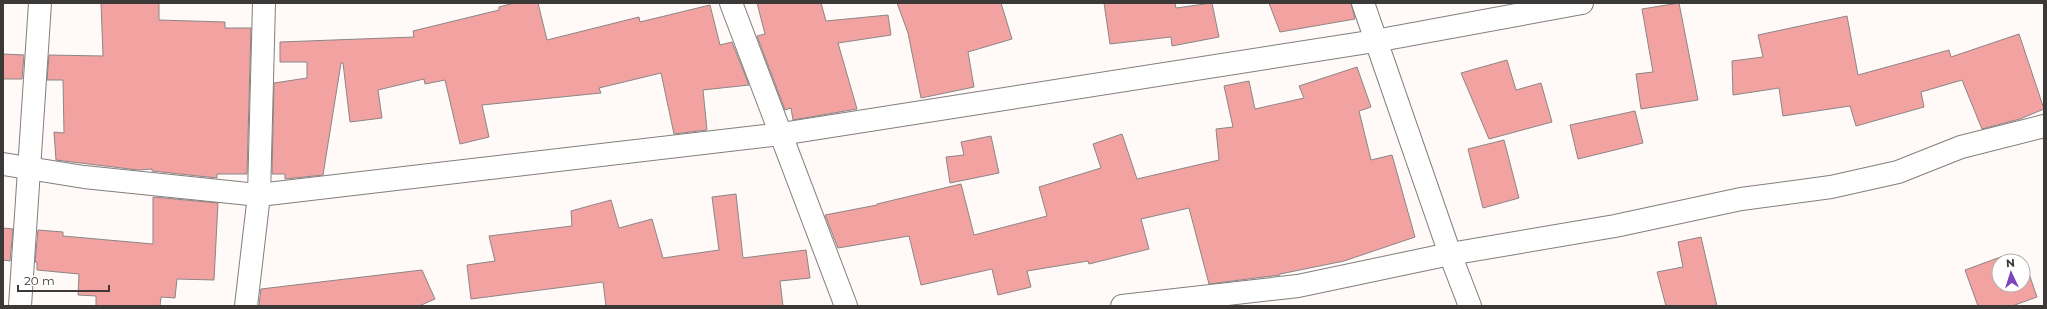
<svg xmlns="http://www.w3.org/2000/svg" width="2047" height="309" viewBox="0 0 2047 309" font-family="Montserrat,sans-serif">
	<rect width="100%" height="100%" fill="#fff9f7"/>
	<!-- building -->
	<g fill="#f3a2a2" stroke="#8b8686">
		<path d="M 101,3 L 159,3 L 159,20 L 225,22 L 225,28 L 251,28 L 247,174 L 217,174 L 217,178 L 152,171 L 152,169 L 138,170 L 56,160 L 54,132 L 64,133 L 63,80 L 47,80 L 49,55 L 103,56 Z"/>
		<path d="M 514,3 L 538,3 L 547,40 L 639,17 L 640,22 L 710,5 L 720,45 L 732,42 L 749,85 L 703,90 L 707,130 L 674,134 L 661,73 L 599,88 L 601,93 L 482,105 L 489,137 L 460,144 L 445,80 L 425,84 L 424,79 L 378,90 L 382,118 L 350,122 L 343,63 L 341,63 L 323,175 L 285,179 L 285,174 L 272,174 L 274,83 L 307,78 L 307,62 L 280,62 L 280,42 L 414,37 L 413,31 L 499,10 L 499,7 Z"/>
		<path d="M 757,3 L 821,3 L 826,21 L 888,15 L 891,35 L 838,43 L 857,109 L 793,120 L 791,108 L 785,110 L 757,36 L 765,34 Z"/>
		<path d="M 897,3 L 1001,3 L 1012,39 L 968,52 L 974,87 L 921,98 L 908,33 Z"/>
		<path d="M 1104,3 L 1175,3 L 1176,8 L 1212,3 L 1219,37 L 1172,46 L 1171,37 L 1110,44 Z"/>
		<path d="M 1269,3 L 1351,3 L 1355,19 L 1280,32 Z"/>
		<path d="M 1679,3 L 1698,100 L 1641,109 L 1636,74 L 1653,72 L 1642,9 Z"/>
		<path d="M 1847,16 L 1858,75 L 1949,50 L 1951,57 L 2019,34 L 2044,109 L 2020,119 L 1982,129 L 1962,80 L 1921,92 L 1924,107 L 1856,126 L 1850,106 L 1783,116 L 1779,88 L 1733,95 L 1732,61 L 1763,57 L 1758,35 Z"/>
		<path d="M 3,54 L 24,55 L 22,79 L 3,79 Z"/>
		<path d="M 1507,60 L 1516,90 L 1541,83 L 1552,122 L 1489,139 L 1461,73 Z"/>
		<path d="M 1357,67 L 1371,107 L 1359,111 L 1371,160 L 1392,155 L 1415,237 L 1344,261 L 1280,274 L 1280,275 L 1209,284 L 1189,208 L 1141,219 L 1149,249 L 1089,264 L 1088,261 L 1027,271 L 1031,287 L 998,295 L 992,269 L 921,285 L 909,236 L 838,248 L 825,215 L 877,205 L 877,204 L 961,184 L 974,235 L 1047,216 L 1039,187 L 1101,168 L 1093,144 L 1122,134 L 1137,179 L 1219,160 L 1216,129 L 1233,127 L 1224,86 L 1249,81 L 1255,109 L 1304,98 L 1299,86 Z"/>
		<path d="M 1635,111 L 1643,143 L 1578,159 L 1570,125 Z"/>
		<path d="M 991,136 L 999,173 L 950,183 L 946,157 L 964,155 L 961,142 Z"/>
		<path d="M 1504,140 L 1519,198 L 1483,208 L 1468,149 Z"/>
		<path d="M 736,194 L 743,258 L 806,250 L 810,278 L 780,281 L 783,306 L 606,306 L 603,282 L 471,299 L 467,265 L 495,261 L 489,236 L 572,226 L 571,211 L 611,200 L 619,228 L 652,219 L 663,258 L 719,250 L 712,197 Z"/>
		<path d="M 153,197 L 218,203 L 214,280 L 177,279 L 175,298 L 161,297 L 160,306 L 96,306 L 96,296 L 78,295 L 79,274 L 37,270 L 37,262 L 35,262 L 38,230 L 63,232 L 63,236 L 153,244 Z"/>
		<path d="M 3,228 L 13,229 L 10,261 L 3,260 Z"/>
		<path d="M 1701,237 L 1717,306 L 1666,306 L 1657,272 L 1683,267 L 1678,242 Z"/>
		<path d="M 2006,255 L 2008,261 L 1999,261 L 1999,285 L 2023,285 L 2023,270 L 2027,268 L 2037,297 L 2012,306 L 1978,306 L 1965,270 Z"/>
		<path d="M 422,270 L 435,299 L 419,306 L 259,306 L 261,289 Z"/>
	</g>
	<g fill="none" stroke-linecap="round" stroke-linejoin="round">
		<!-- minor casing -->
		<g stroke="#837e7d" stroke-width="24">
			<g id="minor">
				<path d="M 731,3 L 846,306"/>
				<path d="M 1363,3 L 1450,254 L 1470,306"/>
				<path d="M 3,164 L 84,177 L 259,195 L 781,134 L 1375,41 L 1582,3"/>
				<path d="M 20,306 L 40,3"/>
				<path d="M 246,306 L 259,195 L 264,3"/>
				<path d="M 1122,306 L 1298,286 L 1450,254 L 1615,226 L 1741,199 L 1831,187 L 1898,172 L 1961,147 L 2044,126"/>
			</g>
		</g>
		<!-- minor -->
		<use href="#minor" stroke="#fff" stroke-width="22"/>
	</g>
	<!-- border -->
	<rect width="2047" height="309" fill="none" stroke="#3c3a39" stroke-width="8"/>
	<!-- north arrow -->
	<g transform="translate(2011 273) rotate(356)"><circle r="19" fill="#ffffff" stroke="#b1b0b0"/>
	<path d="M0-3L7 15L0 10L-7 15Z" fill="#7a46bd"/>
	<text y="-6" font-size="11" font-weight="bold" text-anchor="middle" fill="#3c3a39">N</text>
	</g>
	<!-- scale -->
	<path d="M18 285v6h91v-6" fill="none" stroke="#3c3a39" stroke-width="2"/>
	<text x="24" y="285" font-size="12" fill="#3c3a39" stroke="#ffffff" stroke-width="3" paint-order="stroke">20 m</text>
</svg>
